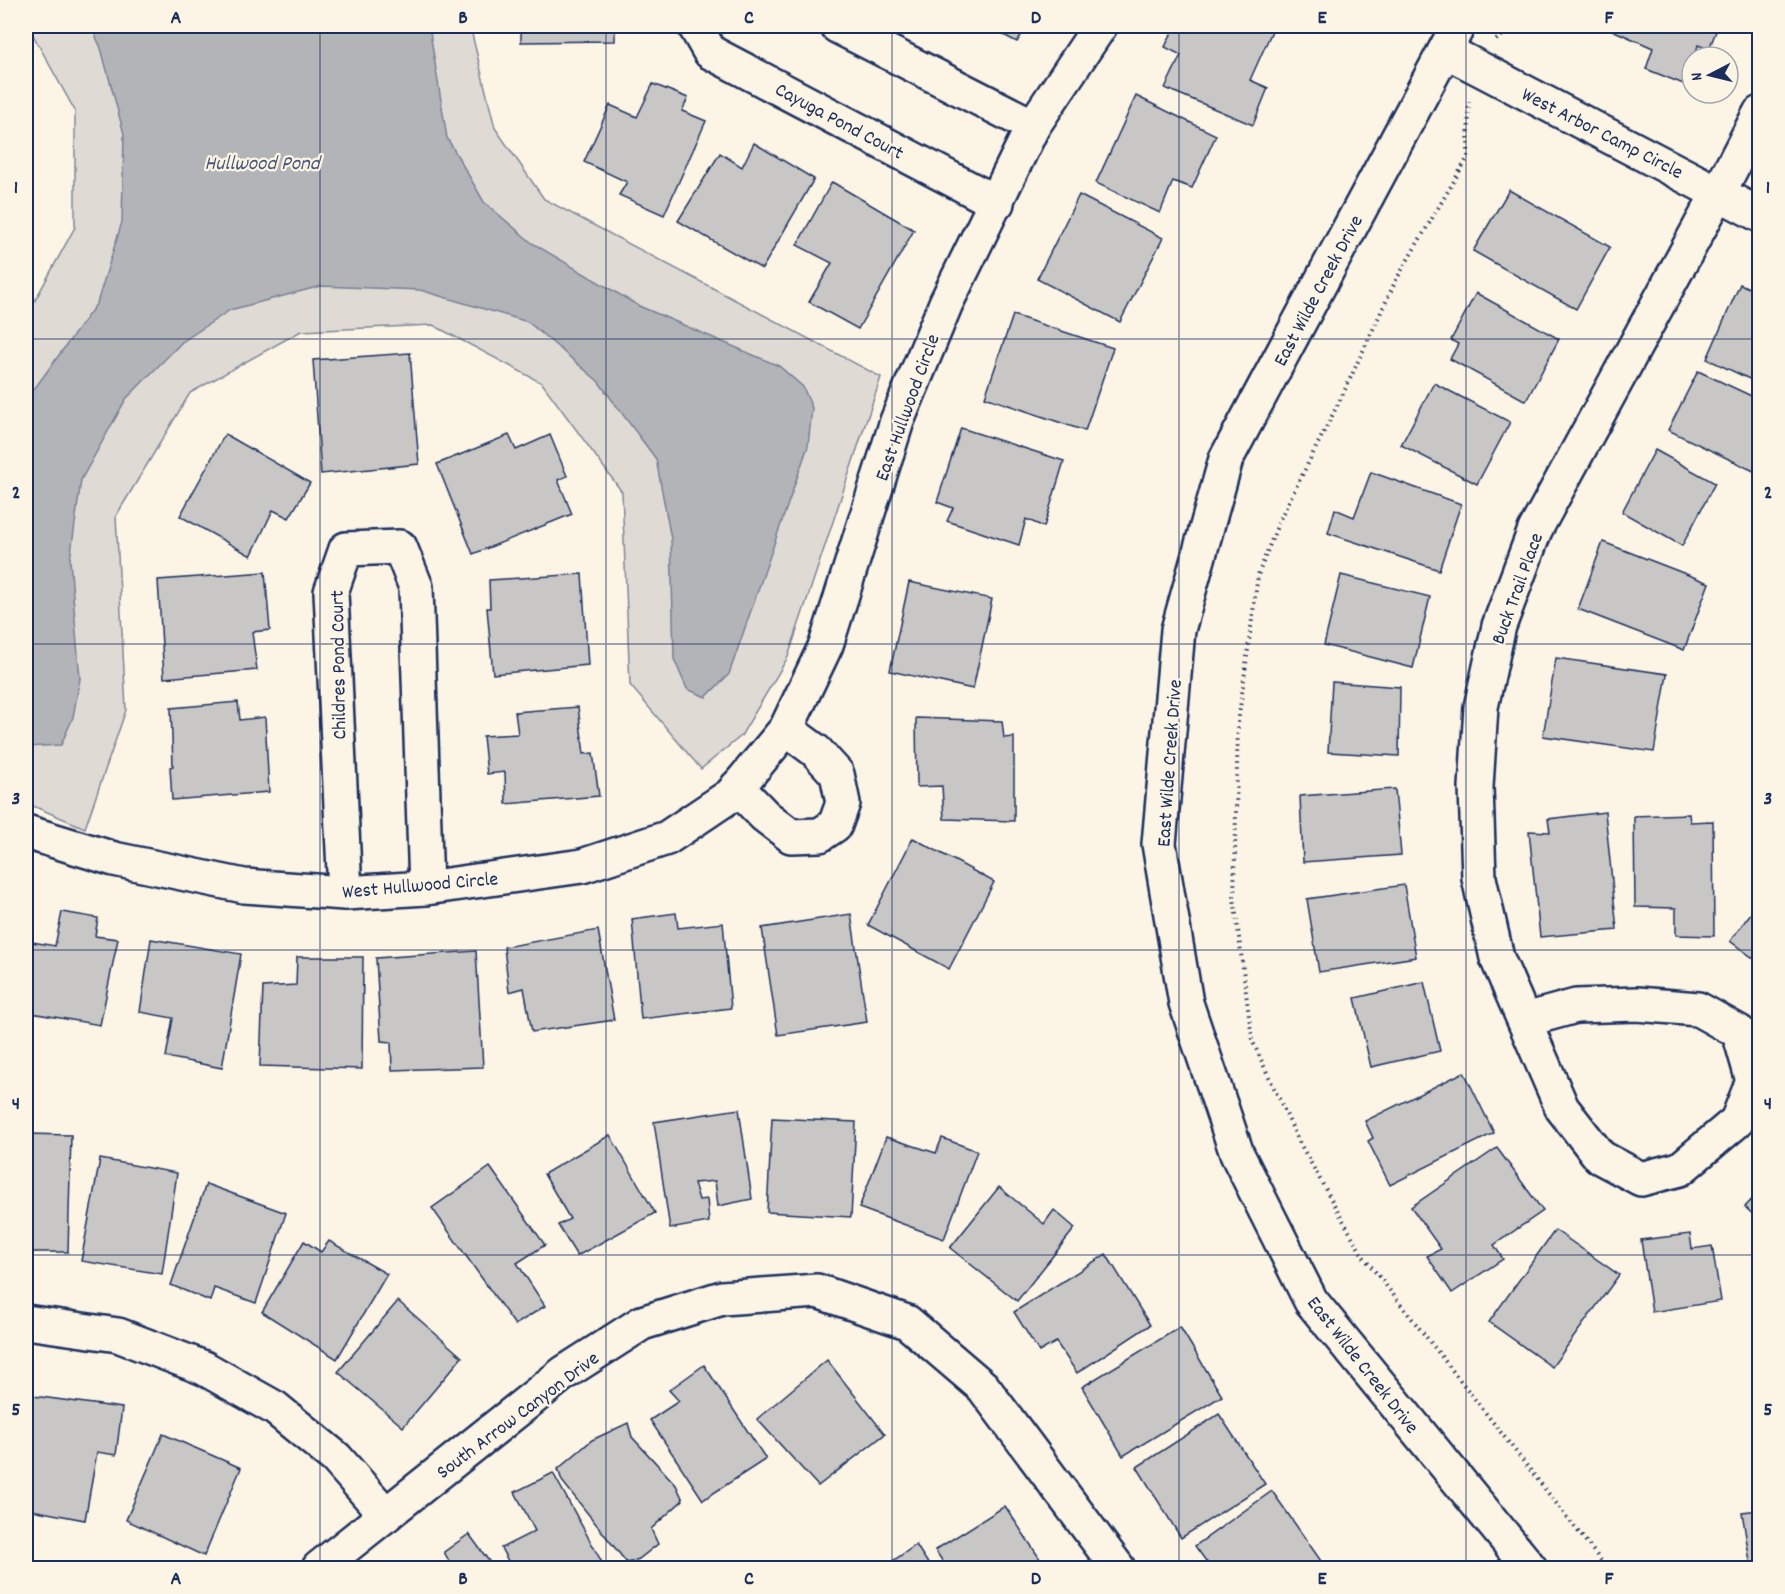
<svg xmlns="http://www.w3.org/2000/svg" width="1785" height="1594" viewBox="0 0 1785 1594" font-family="Dekko,sans-serif">
	<rect width="100%" height="100%" fill="#fcf5e5"/>
	<filter id="ink" filterUnits="userSpaceOnUse"><feTurbulence type="fractalNoise" baseFrequency=".0167" numOctaves="2"/><feDisplacementMap in="SourceGraphic" scale="12" xChannelSelector="R" yChannelSelector="G"/><feConvolveMatrix kernelMatrix="1 2 1 2 8 2 1 2 1" color-interpolation-filters="sRGB"/></filter>
	<g filter="url(#ink)">
		<!-- green -->
		<path fill="#dfdbd4" stroke="#7d8599" stroke-width="1.5" d="M 28,26 L 470,26 L 495,128 L 544,199 L 881,377 L 788,657 L 741,736 L 701,769 L 630,685 L 622,492 L 542,383 L 433,325 L 301,331 L 190,393 L 116,516 L 126,710 L 85,828 L 26,803 L 26,317 L 75,227 L 75,111 Z"/>
		<!-- water -->
		<path fill="#b2b4b8" stroke="#767f94" stroke-width="1.5" d="M 91,26 L 429,26 L 447,138 L 484,202 L 532,243 L 639,306 L 779,366 L 803,387 L 812,408 L 808,446 L 729,674 L 706,697 L 687,689 L 674,659 L 671,539 L 656,459 L 598,381 L 528,322 L 420,290 L 321,286 L 230,310 L 182,342 L 126,399 L 81,480 L 70,560 L 80,679 L 73,717 L 61,745 L 26,747 L 26,396 L 35,388 L 97,303 L 122,222 L 124,134 L 101,48 Z"/>
		<!-- building -->
		<g fill="#c8c7c6" stroke="#1b2f5e" stroke-width="1.5">
			<path d="M 521,26 L 615,26 L 615,41 L 521,42 Z"/>
			<path d="M 986,26 L 1027,26 L 1017,42 Z"/>
			<path d="M 1175,26 L 1260,26 L 1272,31 L 1250,80 L 1268,88 L 1253,125 L 1165,88 L 1181,55 L 1165,47 Z"/>
			<path d="M 1603,26 L 1718,26 L 1709,49 L 1698,45 L 1695,57 L 1692,57 L 1692,65 L 1686,85 L 1646,69 L 1653,48 Z"/>
			<path d="M 653,84 L 688,98 L 682,111 L 706,121 L 664,215 L 619,195 L 627,182 L 584,162 L 610,105 L 637,117 Z"/>
			<path d="M 1136,96 L 1216,135 L 1192,188 L 1173,181 L 1160,213 L 1096,183 Z"/>
			<path d="M 754,143 L 814,179 L 762,269 L 678,221 L 720,153 L 742,167 Z"/>
			<path d="M 832,182 L 914,230 L 858,329 L 809,302 L 832,263 L 797,245 Z"/>
			<path d="M 1509,190 L 1610,247 L 1576,309 L 1473,251 Z"/>
			<path d="M 1079,195 L 1163,238 L 1120,322 L 1037,279 Z"/>
			<path d="M 1740,284 L 1760,293 L 1760,384 L 1707,359 Z"/>
			<path d="M 1476,293 L 1559,339 L 1526,401 L 1450,359 L 1458,344 L 1451,340 Z"/>
			<path d="M 1013,315 L 1113,348 L 1085,431 L 985,397 Z"/>
			<path d="M 410,353 L 419,464 L 321,474 L 313,360 Z"/>
			<path d="M 1698,371 L 1760,400 L 1760,474 L 1668,430 Z"/>
			<path d="M 1434,383 L 1510,422 L 1477,484 L 1401,445 Z"/>
			<path d="M 961,428 L 1064,461 L 1044,527 L 1026,519 L 1019,545 L 947,521 L 953,508 L 937,502 Z"/>
			<path d="M 225,434 L 310,483 L 289,518 L 273,510 L 251,556 L 180,516 Z"/>
			<path d="M 509,435 L 516,450 L 550,435 L 567,476 L 558,480 L 572,514 L 473,554 L 437,464 Z"/>
			<path d="M 1655,450 L 1715,483 L 1682,546 L 1622,512 Z"/>
			<path d="M 1371,472 L 1461,504 L 1439,570 L 1328,533 L 1335,509 L 1354,517 Z"/>
			<path d="M 1603,542 L 1709,583 L 1684,650 L 1578,609 Z"/>
			<path d="M 265,572 L 270,630 L 252,632 L 257,670 L 164,678 L 158,580 Z"/>
			<path d="M 582,574 L 588,665 L 493,674 L 487,608 L 490,608 L 489,580 Z"/>
			<path d="M 1341,575 L 1430,597 L 1413,668 L 1324,645 Z"/>
			<path d="M 909,582 L 992,599 L 973,689 L 890,671 Z"/>
			<path d="M 1556,658 L 1667,674 L 1654,752 L 1543,736 Z"/>
			<path d="M 1332,682 L 1400,687 L 1399,756 L 1328,752 Z"/>
			<path d="M 238,702 L 240,720 L 265,717 L 269,792 L 172,800 L 170,767 L 173,766 L 171,708 Z"/>
			<path d="M 578,707 L 584,754 L 593,753 L 599,796 L 506,804 L 505,772 L 487,774 L 483,736 L 518,734 L 515,712 Z"/>
			<path d="M 916,718 L 1002,721 L 1004,738 L 1014,737 L 1014,821 L 944,819 L 942,786 L 917,787 Z"/>
			<path d="M 1395,789 L 1401,855 L 1303,862 L 1300,796 Z"/>
			<path d="M 1605,812 L 1617,930 L 1540,937 L 1529,831 L 1550,832 L 1548,819 Z"/>
			<path d="M 1689,814 L 1690,822 L 1713,821 L 1714,936 L 1676,935 L 1676,908 L 1635,907 L 1634,816 Z"/>
			<path d="M 913,838 L 994,882 L 949,969 L 868,925 Z"/>
			<path d="M 1404,885 L 1416,957 L 1319,972 L 1307,899 Z"/>
			<path d="M 1760,901 L 1760,963 L 1730,941 Z"/>
			<path d="M 62,912 L 98,918 L 95,936 L 118,939 L 100,1025 L 26,1012 L 26,941 L 55,946 Z"/>
			<path d="M 676,913 L 678,928 L 723,923 L 731,1008 L 641,1019 L 632,919 Z"/>
			<path d="M 851,914 L 867,1022 L 778,1035 L 762,928 Z"/>
			<path d="M 598,930 L 614,1020 L 532,1032 L 524,988 L 509,992 L 504,947 Z"/>
			<path d="M 151,939 L 241,954 L 222,1068 L 166,1057 L 173,1018 L 140,1012 Z"/>
			<path d="M 476,951 L 483,1067 L 392,1070 L 391,1042 L 381,1041 L 376,958 Z"/>
			<path d="M 297,957 L 363,957 L 362,1069 L 260,1066 L 263,987 L 296,985 Z"/>
			<path d="M 1424,982 L 1440,1051 L 1371,1067 L 1355,998 Z"/>
			<path d="M 1464,1072 L 1494,1133 L 1390,1185 L 1368,1141 L 1373,1138 L 1365,1121 Z"/>
			<path d="M 739,1109 L 752,1199 L 718,1206 L 715,1181 L 694,1183 L 699,1200 L 707,1199 L 709,1222 L 670,1229 L 654,1122 Z"/>
			<path d="M 772,1118 L 856,1122 L 851,1217 L 767,1212 Z"/>
			<path d="M 26,1134 L 71,1135 L 68,1252 L 26,1252 Z"/>
			<path d="M 610,1135 L 655,1213 L 577,1256 L 558,1225 L 570,1219 L 544,1174 Z"/>
			<path d="M 886,1137 L 936,1153 L 942,1138 L 977,1151 L 944,1239 L 859,1208 Z"/>
			<path d="M 1497,1148 L 1543,1211 L 1494,1245 L 1503,1259 L 1452,1293 L 1427,1256 L 1441,1249 L 1411,1207 Z"/>
			<path d="M 100,1159 L 177,1173 L 162,1274 L 81,1261 Z"/>
			<path d="M 490,1167 L 545,1245 L 517,1263 L 545,1306 L 515,1325 L 432,1208 Z"/>
			<path d="M 206,1184 L 286,1213 L 256,1303 L 214,1288 L 210,1301 L 171,1285 Z"/>
			<path d="M 999,1187 L 1044,1224 L 1054,1210 L 1075,1228 L 1017,1301 L 950,1248 Z"/>
			<path d="M 1760,1191 L 1760,1221 L 1745,1207 Z"/>
			<path d="M 1555,1230 L 1619,1275 L 1552,1367 L 1489,1322 Z"/>
			<path d="M 1690,1234 L 1692,1249 L 1712,1246 L 1721,1301 L 1652,1312 L 1641,1240 Z"/>
			<path d="M 304,1241 L 321,1252 L 329,1241 L 387,1274 L 337,1359 L 262,1312 Z"/>
			<path d="M 1106,1254 L 1150,1325 L 1077,1373 L 1056,1342 L 1039,1352 L 1014,1312 Z"/>
			<path d="M 398,1301 L 462,1357 L 403,1427 L 338,1372 Z"/>
			<path d="M 1180,1327 L 1222,1396 L 1123,1456 L 1082,1387 Z"/>
			<path d="M 827,1360 L 885,1434 L 818,1486 L 757,1419 Z"/>
			<path d="M 704,1365 L 766,1459 L 703,1500 L 650,1420 L 679,1401 L 669,1390 Z"/>
			<path d="M 26,1395 L 122,1408 L 116,1455 L 97,1452 L 85,1520 L 26,1509 Z"/>
			<path d="M 1219,1414 L 1265,1484 L 1181,1538 L 1137,1467 Z"/>
			<path d="M 628,1423 L 632,1437 L 676,1485 L 683,1500 L 651,1529 L 658,1544 L 639,1559 L 627,1563 L 562,1481 L 558,1469 L 592,1440 Z"/>
			<path d="M 163,1434 L 241,1468 L 204,1556 L 126,1520 Z"/>
			<path d="M 553,1473 L 605,1568 L 512,1568 L 501,1548 L 535,1531 L 515,1492 Z"/>
			<path d="M 1272,1491 L 1321,1561 L 1311,1568 L 1211,1568 L 1195,1546 Z"/>
			<path d="M 1005,1506 L 1046,1568 L 947,1568 L 935,1550 Z"/>
			<path d="M 1760,1510 L 1760,1568 L 1751,1568 L 1742,1512 Z"/>
			<path d="M 469,1534 L 494,1568 L 453,1568 L 444,1552 Z"/>
			<path d="M 916,1545 L 931,1568 L 894,1568 L 890,1563 Z"/>
		</g>
		<g fill="none" stroke-linecap="round" stroke-linejoin="round">
			<!-- minor casing -->
			<g stroke="#1b2f5e" stroke-width="38">
				<g id="minor">
					<path d="M 695,26 L 710,52 L 997,203"/>
					<path d="M 837,26 L 1033,126"/>
					<path d="M 1458,26 L 1226,459 L 1178,630 L 1159,844 L 1186,1003 L 1237,1154 L 1311,1301 L 1530,1568"/>
					<path d="M 1446,51 L 1760,215"/>
					<path d="M 737,787 L 765,816 L 791,836 L 820,835 L 835,825 L 843,803 L 837,774 L 816,751 L 786,729"/>
					<path d="M 26,832 L 114,859 L 244,886 L 345,893 L 426,888 L 582,866 L 667,838 L 731,795 L 786,729 L 826,645 L 897,421 L 946,303 L 1033,126 L 1100,26"/>
					<path d="M 345,893 L 331,592 L 346,549 L 400,547 L 416,587 L 426,888"/>
					<path d="M 1525,1020 L 1576,1006 L 1637,1004 L 1698,1009 L 1739,1032 L 1753,1081 L 1737,1121 L 1680,1169 L 1641,1179 L 1600,1157 L 1562,1108 L 1497,958 L 1479,878 L 1476,787 L 1481,707 L 1499,626 L 1535,530 L 1719,192 L 1760,113"/>
					<path d="M 26,1322 L 118,1335 L 204,1368 L 275,1408 L 336,1458 L 386,1515"/>
					<path d="M 319,1568 L 564,1373 L 642,1323 L 722,1298 L 817,1291 L 907,1322 L 983,1387 L 1118,1568"/>
				</g>
			</g>
			<!-- path -->
			<g stroke="#1b2f5e" stroke-width="4" stroke-dasharray="1.5 4.5" stroke-linecap="butt">
				<path d="M 1496,40 L 1515,26"/>
				<path d="M 1469,101 L 1468,157 L 1396,280 L 1342,396 L 1279,521 L 1258,575 L 1238,723 L 1234,898 L 1252,1040 L 1298,1140 L 1363,1256 L 1602,1562 L 1611,1568"/>
			</g>
			<!-- minor -->
			<use href="#minor" stroke="#fcf5e5" stroke-width="33"/>
		</g>
	</g>
	<!-- grid -->
	<path fill="none" stroke="#1b2f5e" stroke-width="1.5" stroke-opacity="0.55" d="M 320,26 L 320,1568M 606,26 L 606,1568M 892,26 L 892,1568M 1179,26 L 1179,1568M 1466,26 L 1466,1568M 26,339 L 1760,339M 26,644 L 1760,644M 26,950 L 1760,950M 26,1255 L 1760,1255"/>
	<g text-anchor="middle" stroke-width="4.5" stroke-linejoin="round" paint-order="stroke">
		<!-- street labels -->
		<g font-size="20" fill="#1b2f5e" stroke="#fcf5e5">
			<text transform="translate(840 120) rotate(28)" y="7">Cayuga Pond Court</text>
			<text transform="translate(1603 132) rotate(27)" y="7">West Arbor Camp Circle</text>
			<text transform="translate(1317 290) rotate(-62)" y="7">East Wilde Creek Drive</text>
			<text transform="translate(906 407) rotate(-70)" y="7">East Hullwood Circle</text>
			<text transform="translate(1516 588) rotate(-70)" y="7">Buck Trail Place</text>
			<text transform="translate(337 665) rotate(-91)" y="7">Childres Pond Court</text>
			<text transform="translate(1168 763) rotate(-86)" y="7">East Wilde Creek Drive</text>
			<text transform="translate(420 884) rotate(-5)" y="7">West Hullwood Circle</text>
			<text transform="translate(1364 1364) rotate(52)" y="7">East Wilde Creek Drive</text>
			<text transform="translate(517 1414) rotate(-37)" y="7">South Arrow Canyon Drive</text>
		</g>
		<!-- water labels -->
		<g font-size="21" font-style="italic" fill="#485779" stroke="#fcf5e5">
			<text x="262" y="169">Hullwood Pond</text>
		</g>
	</g>
	<!-- margin -->
	<rect width="1785" height="1594" fill="none" stroke="#fcf5e5" stroke-width="66"/>
	<!-- north arrow -->
	<g transform="translate(1710 75) rotate(263)"><circle r="28" fill="#fcf5e5" stroke="#a2a6af" stroke-width="1.5"/>
	<path d="M0-4.5L10 22L0 15L-10 22Z" fill="#1b2f5e"/>
	<text y="-9" font-size="16" font-weight="bold" text-anchor="middle" fill="#1b2f5e">N</text>
	</g>
	<rect x="33" y="33" width="1719" height="1528" fill="none" stroke="#1b2f5e" stroke-width="2"/>
	<g font-size="20" text-anchor="middle" font-weight="bold" fill="#1b2f5e">
		<text x="176" y="23">A</text>
		<text x="463" y="23">B</text>
		<text x="749" y="23">C</text>
		<text x="1036" y="23">D</text>
		<text x="1322" y="23">E</text>
		<text x="1609" y="23">F</text>
		<text x="16" y="193">1</text>
		<text x="1768" y="193">1</text>
		<text x="16" y="498">2</text>
		<text x="1768" y="498">2</text>
		<text x="16" y="804">3</text>
		<text x="1768" y="804">3</text>
		<text x="16" y="1109">4</text>
		<text x="1768" y="1109">4</text>
		<text x="16" y="1415">5</text>
		<text x="1768" y="1415">5</text>
		<text x="176" y="1584">A</text>
		<text x="463" y="1584">B</text>
		<text x="749" y="1584">C</text>
		<text x="1036" y="1584">D</text>
		<text x="1322" y="1584">E</text>
		<text x="1609" y="1584">F</text>
	</g>
</svg>
